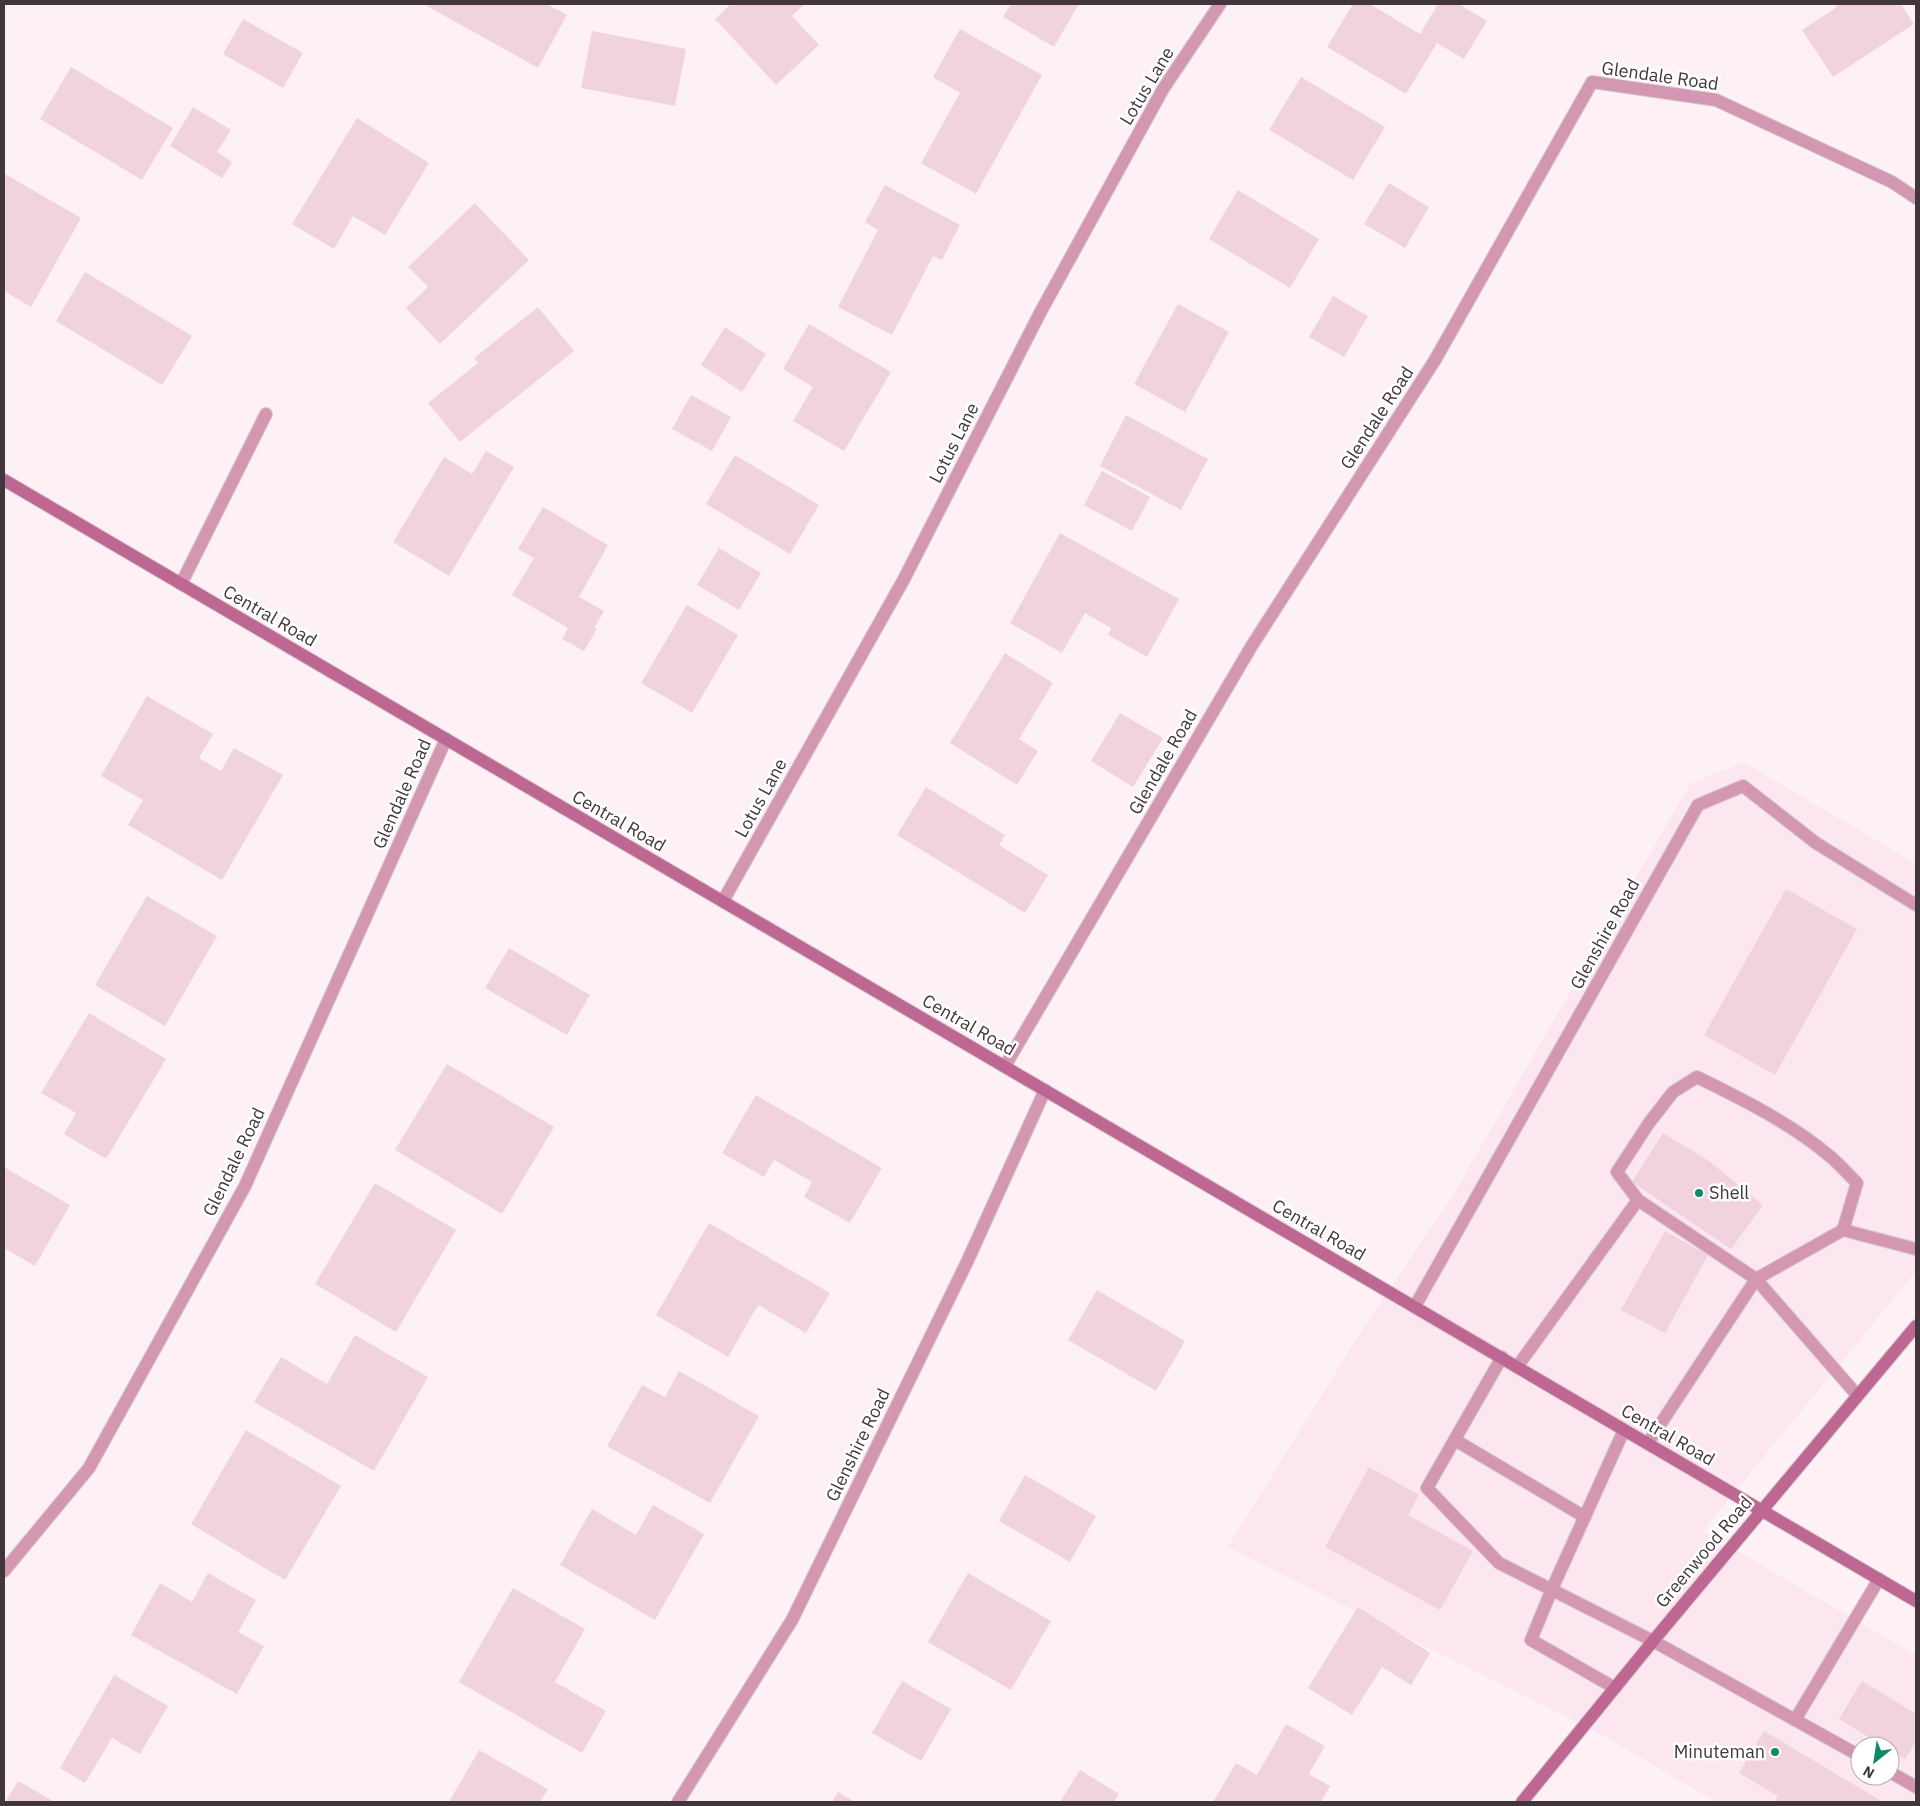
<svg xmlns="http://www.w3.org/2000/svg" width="1920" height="1806" viewBox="0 0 1920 1806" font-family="'IBM Plex Sans',sans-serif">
	<rect width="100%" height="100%" fill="#fdf1f6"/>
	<!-- built -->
	<path fill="#fce6ef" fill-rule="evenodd" d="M 1744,762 L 1916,864 L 1916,1271 L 1703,1531 L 1916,1655 L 1916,1802 L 1716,1802 L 1606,1737 L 1228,1547 L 1364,1327 L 1452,1197 L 1690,784 ZM 1860,1746 L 1890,1746 L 1890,1776 L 1860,1776 Z"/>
	<!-- building -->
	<g fill="#f0d3df">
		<path d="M 428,4 L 547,4 L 567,15 L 538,68 L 427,6 Z"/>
		<path d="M 731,4 L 805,4 L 792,16 L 819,45 L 776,85 L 715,19 Z"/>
		<path d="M 1011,4 L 1079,4 L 1054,47 L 1003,17 Z"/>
		<path d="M 1353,4 L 1370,4 L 1420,34 L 1438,4 L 1459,4 L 1487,21 L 1464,59 L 1437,43 L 1406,94 L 1327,47 Z"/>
		<path d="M 1835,4 L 1901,4 L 1914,24 L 1833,77 L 1802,30 L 1837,7 Z"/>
		<path d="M 243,19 L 303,53 L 283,88 L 223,54 Z"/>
		<path d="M 960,29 L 1042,75 L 976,194 L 921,163 L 960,93 L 933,77 Z"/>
		<path d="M 592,31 L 686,49 L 675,106 L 581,88 Z"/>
		<path d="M 71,67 L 173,128 L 142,180 L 40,119 Z"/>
		<path d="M 1301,77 L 1385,127 L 1353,180 L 1269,130 Z"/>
		<path d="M 193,107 L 231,130 L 217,152 L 232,162 L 222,178 L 170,146 Z"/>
		<path d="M 357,118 L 429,163 L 385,235 L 353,216 L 334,249 L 292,224 Z"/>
		<path d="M 5,174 L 81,218 L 31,307 L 4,291 Z"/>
		<path d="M 1389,183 L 1429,207 L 1405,248 L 1364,224 Z"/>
		<path d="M 885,185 L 960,225 L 942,260 L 933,256 L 892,335 L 838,307 L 878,230 L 865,222 Z"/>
		<path d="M 1238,190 L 1319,239 L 1290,288 L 1209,239 Z"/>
		<path d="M 475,203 L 529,260 L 440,344 L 406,308 L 428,287 L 408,267 Z"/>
		<path d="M 85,272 L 192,336 L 162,385 L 56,321 Z"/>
		<path d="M 1333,296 L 1368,316 L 1344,357 L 1309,337 Z"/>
		<path d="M 1178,304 L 1229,332 L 1185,412 L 1134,384 Z"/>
		<path d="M 538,307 L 574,351 L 460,442 L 428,403 L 478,363 L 474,358 Z"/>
		<path d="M 809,324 L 891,372 L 844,451 L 793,421 L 813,387 L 783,369 Z"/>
		<path d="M 725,327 L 766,354 L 742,392 L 701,365 Z"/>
		<path d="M 691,395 L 731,417 L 712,451 L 672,429 Z"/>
		<path d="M 1126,415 L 1208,459 L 1181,510 L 1100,466 Z"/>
		<path d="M 486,451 L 514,467 L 449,576 L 393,542 L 444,457 L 472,474 Z"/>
		<path d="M 735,455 L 819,505 L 790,554 L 706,504 Z"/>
		<path d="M 1102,471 L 1150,497 L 1132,531 L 1084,505 Z"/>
		<path d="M 543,507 L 608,545 L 579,597 L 604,611 L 594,628 L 597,629 L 584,651 L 562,639 L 568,628 L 512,595 L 534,558 L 518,549 Z"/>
		<path d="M 1060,533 L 1179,599 L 1147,657 L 1108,635 L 1111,628 L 1085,613 L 1062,653 L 1010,623 Z"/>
		<path d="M 719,548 L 761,573 L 739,610 L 697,585 Z"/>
		<path d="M 687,605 L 738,635 L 692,713 L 641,683 Z"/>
		<path d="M 1005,653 L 1053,683 L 1019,739 L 1038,751 L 1017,785 L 950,743 Z"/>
		<path d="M 147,696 L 213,734 L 199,758 L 221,771 L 234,748 L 283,775 L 222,880 L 128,825 L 143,800 L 101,776 Z"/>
		<path d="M 1120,713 L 1163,738 L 1133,787 L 1091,761 Z"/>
		<path d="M 926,787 L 1005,835 L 999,845 L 1048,875 L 1025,913 L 897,835 Z"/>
		<path d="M 1786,889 L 1857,929 L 1775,1075 L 1704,1035 Z"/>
		<path d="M 147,896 L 217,936 L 165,1026 L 95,985 Z"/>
		<path d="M 509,948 L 590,995 L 567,1035 L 485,988 Z"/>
		<path d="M 89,1013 L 166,1059 L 106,1159 L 64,1134 L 76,1113 L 41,1093 Z"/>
		<path d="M 447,1064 L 554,1127 L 502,1214 L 395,1150 Z"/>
		<path d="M 756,1095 L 882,1168 L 850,1223 L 804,1197 L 812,1182 L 774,1160 L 764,1177 L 722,1153 Z"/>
		<path d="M 1663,1133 L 1709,1161 L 1763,1205 L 1731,1249 L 1632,1182 Z"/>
		<path d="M 4,1167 L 70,1205 L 35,1266 L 4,1248 Z"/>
		<path d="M 375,1183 L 456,1230 L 396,1332 L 315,1284 Z"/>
		<path d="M 709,1223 L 830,1293 L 806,1333 L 758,1305 L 728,1357 L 656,1315 Z"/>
		<path d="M 1665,1231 L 1708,1255 L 1665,1333 L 1621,1310 Z"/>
		<path d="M 1097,1290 L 1185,1341 L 1156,1391 L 1068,1340 Z"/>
		<path d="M 355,1335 L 428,1377 L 374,1471 L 254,1402 L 281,1357 L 327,1384 Z"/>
		<path d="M 679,1371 L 759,1416 L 710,1503 L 607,1446 L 642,1385 L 665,1397 Z"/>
		<path d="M 246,1430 L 341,1486 L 285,1580 L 191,1524 Z"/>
		<path d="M 1369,1467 L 1419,1495 L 1408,1515 L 1473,1551 L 1440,1610 L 1325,1547 Z"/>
		<path d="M 1025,1475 L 1096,1516 L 1070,1562 L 999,1521 Z"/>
		<path d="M 653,1505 L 704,1534 L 655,1620 L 560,1565 L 592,1509 L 636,1535 Z"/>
		<path d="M 208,1573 L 256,1600 L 238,1632 L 264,1646 L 237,1694 L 131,1635 L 160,1583 L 192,1602 Z"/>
		<path d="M 968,1573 L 1051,1621 L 1011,1690 L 928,1642 Z"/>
		<path d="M 513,1588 L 585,1629 L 555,1682 L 606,1711 L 582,1753 L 459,1682 Z"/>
		<path d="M 1358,1607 L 1430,1653 L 1411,1685 L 1382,1667 L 1352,1715 L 1308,1688 Z"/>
		<path d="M 114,1675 L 168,1706 L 140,1754 L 112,1738 L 85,1783 L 60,1768 Z"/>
		<path d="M 902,1681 L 951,1709 L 921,1761 L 872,1733 Z"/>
		<path d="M 1862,1681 L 1916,1714 L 1916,1741 L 1905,1759 L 1890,1750 L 1890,1746 L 1883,1746 L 1839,1719 Z"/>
		<path d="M 1286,1724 L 1325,1746 L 1309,1774 L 1330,1786 L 1321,1802 L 1213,1802 L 1236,1763 L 1257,1775 Z"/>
		<path d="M 1764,1731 L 1883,1802 L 1775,1802 L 1778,1796 L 1739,1773 Z"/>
		<path d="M 479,1750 L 548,1789 L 540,1802 L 449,1802 Z"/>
		<path d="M 1080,1770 L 1119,1794 L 1114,1802 L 1060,1802 Z"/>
		<path d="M 18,1781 L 55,1802 L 5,1802 Z"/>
		<path d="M 838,1792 L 855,1802 L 832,1802 Z"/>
	</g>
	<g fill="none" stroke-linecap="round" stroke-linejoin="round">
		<!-- service casing -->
		<g stroke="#d7ccd1" stroke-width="14">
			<g id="service">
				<path d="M 1638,1200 L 1617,1172 L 1649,1123 L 1673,1092 L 1697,1077 C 1744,1100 1792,1124 1832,1158 C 1841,1166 1849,1175 1857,1183 L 1843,1230"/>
				<path d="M 1502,1357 L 1427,1488 L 1499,1563 L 1653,1641 L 1860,1756"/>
				<path d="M 1517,1367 L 1638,1200 L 1756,1279 L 1857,1395"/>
				<path d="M 1455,1440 L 1585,1517"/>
				<path d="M 1648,1443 L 1756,1279 L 1843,1230 L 1916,1249"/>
				<path d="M 1615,1688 L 1531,1640 L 1552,1589 L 1624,1430"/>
				<path d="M 1795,1720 L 1879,1579"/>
				<path d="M 1890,1772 L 1916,1787"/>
			</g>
		</g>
		<!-- minor casing -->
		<g stroke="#d7ccd1" stroke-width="14">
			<g id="minor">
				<path d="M 181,584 L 266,414"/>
				<path d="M 723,901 L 904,579 L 1040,313 L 1163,89 L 1220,4"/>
				<path d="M 1005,1066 L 1251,647 L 1435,360 L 1592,82 L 1716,100 L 1892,182 L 1916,198"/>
				<path d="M 1415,1306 L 1698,805 L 1743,786 L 1816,843 L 1916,905"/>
				<path d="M 4,1571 L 89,1468 L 245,1186 L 446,739"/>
				<path d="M 678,1802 L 792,1620 L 967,1262 L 1045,1090"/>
			</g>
		</g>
		<!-- secondary casing -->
		<g stroke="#d7ccd1" stroke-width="14">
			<g id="secondary">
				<path d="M 4,480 L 1916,1601"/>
				<path d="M 1522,1802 L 1653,1641 L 1916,1326"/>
			</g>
		</g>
		<!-- service -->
		<use href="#service" stroke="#d397b2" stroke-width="12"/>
		<!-- minor -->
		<use href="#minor" stroke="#d397b2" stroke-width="12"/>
		<!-- secondary -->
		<use href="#secondary" stroke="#be6792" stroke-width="12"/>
	</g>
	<!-- markers -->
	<g fill="#0f896c" stroke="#fff" stroke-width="2">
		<circle cx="1699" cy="1193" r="5"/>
		<circle cx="1775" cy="1752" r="5"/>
	</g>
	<g text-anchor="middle" stroke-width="5" stroke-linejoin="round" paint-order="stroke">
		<!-- street labels -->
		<g font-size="18" fill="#41363b" stroke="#fff">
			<text transform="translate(1660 76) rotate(8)" y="6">Glendale Road</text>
			<text transform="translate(1147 86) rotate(-59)" y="6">Lotus Lane</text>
			<text transform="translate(1377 418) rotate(-57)" y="6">Glendale Road</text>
			<text transform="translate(954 443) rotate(-63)" y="6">Lotus Lane</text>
			<text transform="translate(270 616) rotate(30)" y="6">Central Road</text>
			<text transform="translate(1163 762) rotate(-60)" y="6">Glendale Road</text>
			<text transform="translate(402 794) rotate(-66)" y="6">Glendale Road</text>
			<text transform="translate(761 798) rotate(-61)" y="6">Lotus Lane</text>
			<text transform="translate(619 821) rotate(30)" y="6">Central Road</text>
			<text transform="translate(1605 934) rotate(-61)" y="6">Glenshire Road</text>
			<text transform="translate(969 1025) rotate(30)" y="6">Central Road</text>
			<text transform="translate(234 1162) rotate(-64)" y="6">Glendale Road</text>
			<text transform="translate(1319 1230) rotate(30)" y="6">Central Road</text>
			<text transform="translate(1668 1435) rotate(30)" y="6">Central Road</text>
			<text transform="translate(858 1445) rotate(-64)" y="6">Glenshire Road</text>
			<text transform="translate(1704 1552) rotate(-50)" y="6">Greenwood Road</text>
		</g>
		<!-- poi labels -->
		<g font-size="18" fill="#41363b" stroke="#fff" text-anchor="start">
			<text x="1709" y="1199">Shell</text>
			<text x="1765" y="1758" text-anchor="end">Minuteman</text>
		</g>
	</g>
	<!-- border -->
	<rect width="1920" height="1806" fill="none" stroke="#41363b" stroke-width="10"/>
	<!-- north arrow -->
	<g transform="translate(1875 1761) rotate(210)"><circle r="24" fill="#ffffff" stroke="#b3afb1"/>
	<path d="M0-4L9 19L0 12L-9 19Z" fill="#0f896c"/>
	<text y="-8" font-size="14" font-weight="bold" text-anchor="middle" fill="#41363b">N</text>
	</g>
</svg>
